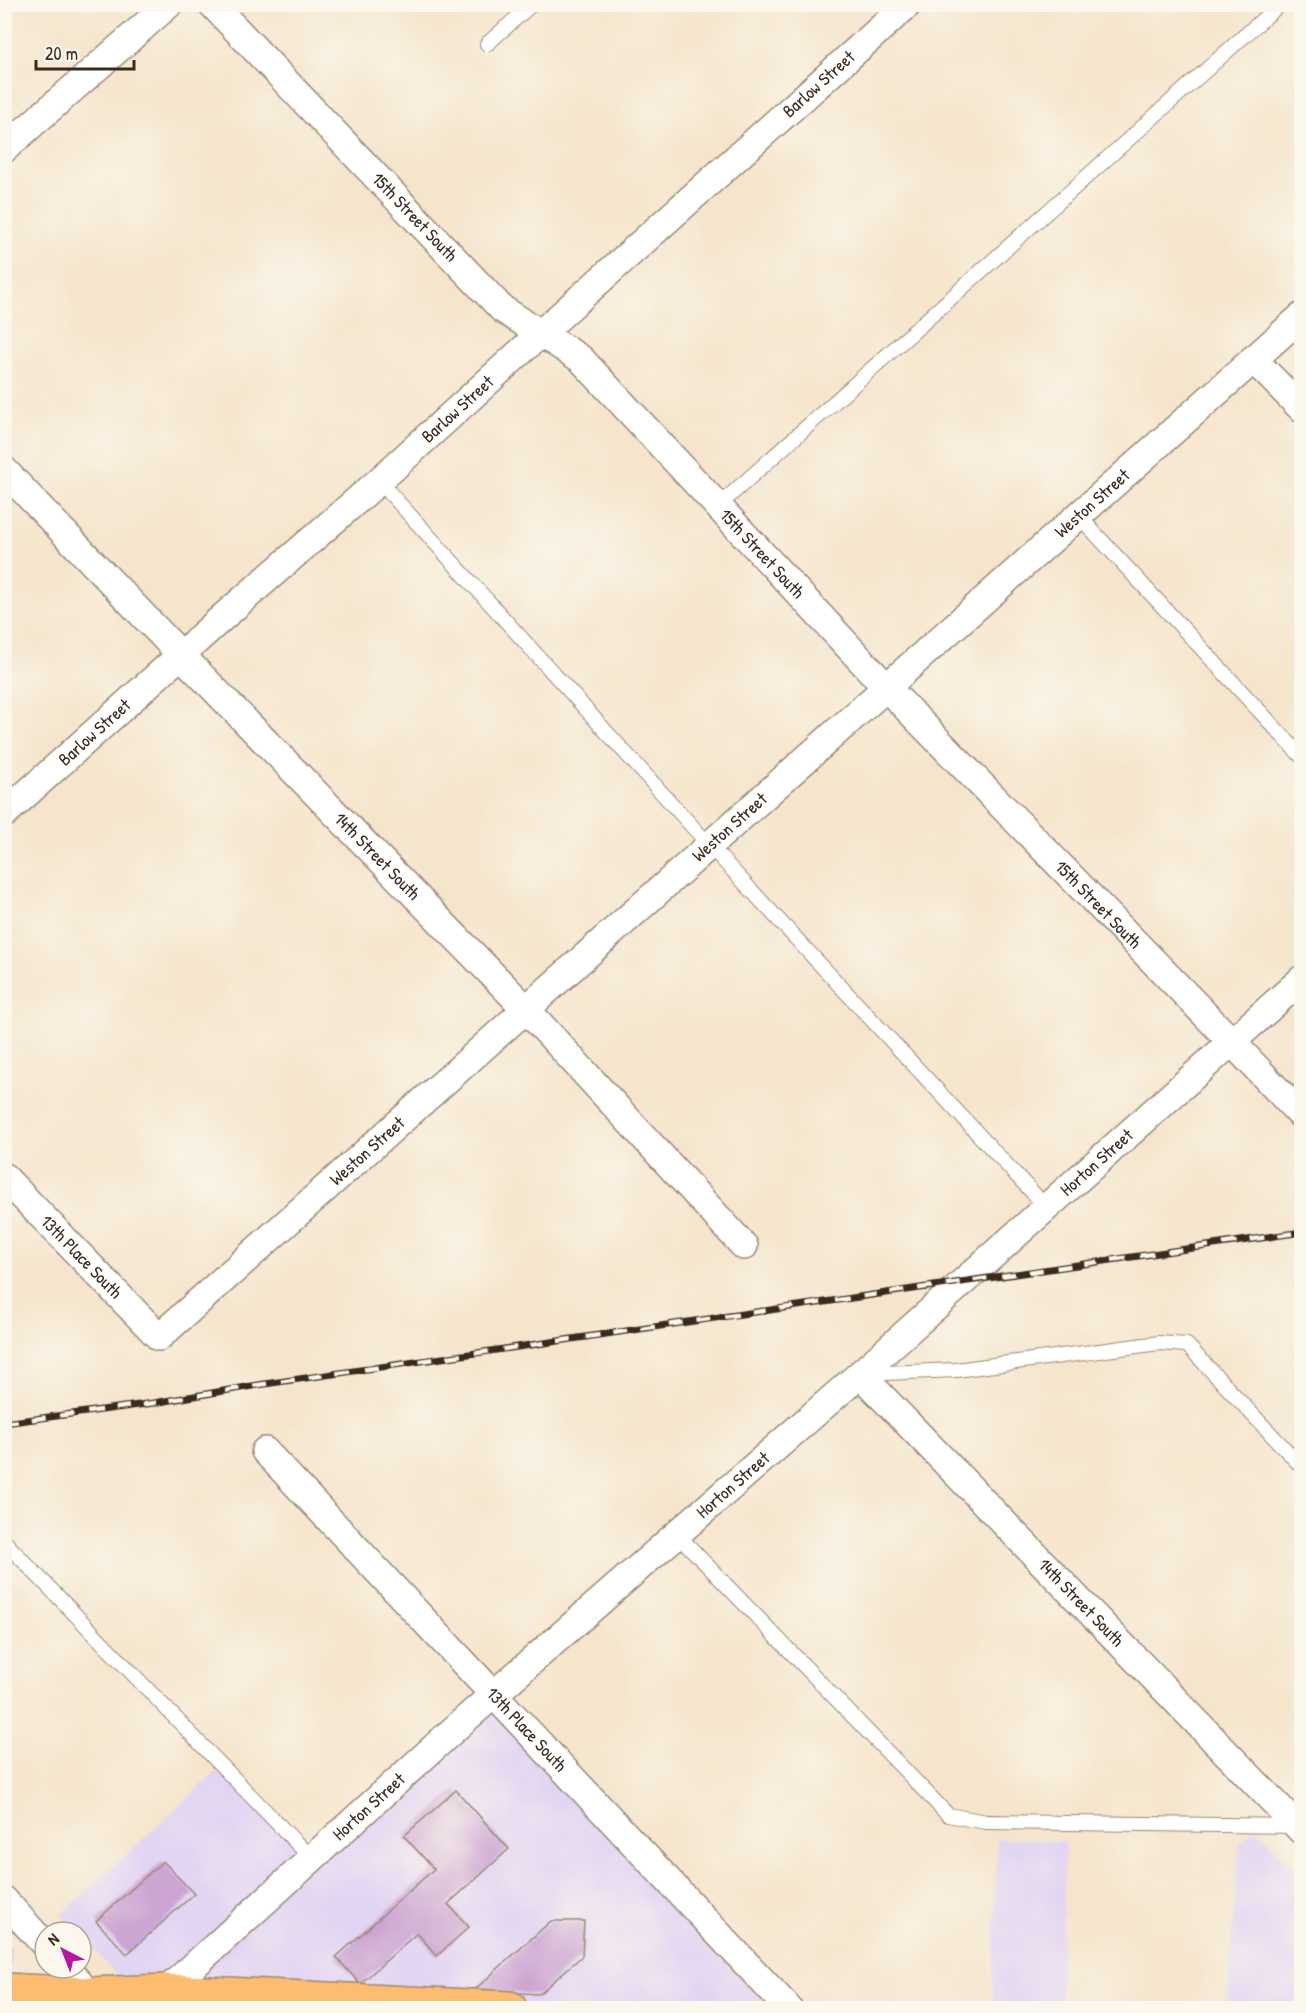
<svg xmlns="http://www.w3.org/2000/svg" width="1306" height="2013" viewBox="0 0 1306 2013" font-family="'Patrick Hand',sans-serif">
	<rect width="100%" height="100%" fill="#fbf7ec"/>
	<filter id="ink" filterUnits="userSpaceOnUse"><feTurbulence type="fractalNoise" baseFrequency=".0167" numOctaves="2"/><feDisplacementMap in="SourceGraphic" scale="12" xChannelSelector="R" yChannelSelector="G"/><feConvolveMatrix kernelMatrix="1 2 1 2 8 2 1 2 1" color-interpolation-filters="sRGB"/></filter>
	<filter id="wash" filterUnits="userSpaceOnUse"><feTurbulence type="fractalNoise" baseFrequency=".008" numOctaves="4" result="noise"/><feDisplacementMap in="SourceGraphic" scale="24" xChannelSelector="R" yChannelSelector="G"/><feGaussianBlur stdDeviation="1.35" result="paint"/><feColorMatrix in="noise" values="0 0 0 0 0 0 0 0 0 0 0 0 0 0 0 0 0 1.4 0 .05"/><feComposite in="paint" operator="in"/></filter>
	<g filter="url(#wash)">
		<rect width="100%" height="100%" fill="#f5e5cc"/>
		<!-- built -->
		<g fill="#e2d4f3">
			<path d="M 493,1696 L 788,2008 L 5,2008 L 4,1974 L 119,1978 L 81,1936 L 81,1932 L 77,1932 L 61,1915 L 222,1766 L 311,1858 Z"/>
			<path d="M 1256,1828 L 1301,1875 L 1301,2008 L 1227,2008 L 1239,1843 Z"/>
			<path d="M 997,1839 L 1065,1841 L 1060,2008 L 992,2008 Z"/>
		</g>
		<!-- industrial -->
		<path fill="#c5c0da" d="M 4,1943 L 10,1948 L 11,1965 L 6,1974 Z"/>
		<g id="blocks">
			<!-- building -->
			<g fill="#cca5d2">
				<path d="M 456,1790 L 509,1849 L 448,1904 L 469,1927 L 437,1956 L 417,1933 L 360,1984 L 336,1957 L 434,1869 L 404,1836 Z"/>
				<path d="M 163,1861 L 194,1894 L 127,1954 L 96,1921 Z"/>
				<path d="M 551,1921 L 584,1921 L 582,1956 L 539,1994 L 473,1991 Z"/>
			</g>
		</g>
	</g>
	<g filter="url(#ink)">
		<use href="#blocks" fill-opacity="0" stroke="#988875" stroke-width="1.5"/>
		<g fill="none" stroke-linecap="round" stroke-linejoin="round">
			<!-- lane casing -->
			<g stroke="#988875" stroke-width="16">
				<g id="lane">
					<path d="M 487,44 L 532,4"/>
					<path d="M 379,481 L 709,845 L 1046,1207"/>
					<path d="M 717,507 L 1280,4"/>
					<path d="M 1078,515 L 1302,757"/>
					<path d="M 863,1374 L 956,1370 L 1159,1343 L 1187,1345 L 1302,1467"/>
					<path d="M 677,1534 L 948,1815 L 986,1822 L 1296,1826"/>
					<path d="M 4,1541 L 311,1858"/>
				</g>
			</g>
			<!-- street casing -->
			<g stroke="#988875" stroke-width="30">
				<g id="street">
					<path id="s1" d="M 212,4 L 502,309 L 581,359 L 886,687 L 1231,1041 L 1302,1116"/>
					<path d="M 4,149 L 169,4"/>
					<path d="M 1253,359 L 1302,409"/>
					<path id="s2" d="M 4,470 L 181,655 L 526,1009 L 744,1246"/>
					<path id="s3" d="M 4,814 L 215,624 L 379,481 L 540,334 L 908,4"/>
					<path id="s4" d="M 4,1177 L 159,1337 L 1302,316"/>
					<path id="s5" d="M 860,1374 L 1302,1831"/>
					<path id="s6" d="M 265,1451 L 788,2008"/>
					<path d="M 4,1900 L 45,1945"/>
					<path d="M 66,1968 L 89,1994"/>
					<path id="s7" d="M 166,1991 L 461,1723 L 860,1374 L 1302,979"/>
				</g>
			</g>
			<!-- highway casing -->
			<g stroke="#988875" stroke-width="36">
				<path id="highway" d="M 4,1990 L 89,1994 L 166,1991 L 510,2008"/>
			</g>
			<!-- lane -->
			<use href="#lane" stroke="#fff" stroke-width="14"/>
			<!-- street -->
			<use href="#street" stroke="#fff" stroke-width="27"/>
			<!-- highway -->
			<use href="#highway" stroke="#fdbc70" stroke-width="33"/>
			<!-- rail casing -->
			<g stroke="#3b2a1e" stroke-width="7">
				<path id="rail" d="M 4,1423 L 154,1403 L 258,1385 L 1302,1232"/>
			</g>
			<!-- rail -->
			<use href="#rail" stroke="#fbf7ec" stroke-width="4.5" stroke-dasharray="14" stroke-linecap="butt"/>
		</g>
	</g>
	<g text-anchor="middle" stroke-width="5" stroke-linejoin="round" paint-order="stroke">
		<!-- street labels -->
		<g font-size="18" fill="#3b2a1e" stroke="#fbf7ec">
			<text dy="6" stroke="none"><textPath href="#s3" startOffset="1094">Barlow Street</textPath></text>
			<text dy="6" stroke="none"><textPath href="#s1" startOffset="294">15th Street South</textPath></text>
			<text dy="6" stroke="none"><textPath href="#s3" startOffset="608">Barlow Street</textPath></text>
			<text dy="6" stroke="none"><textPath href="#s4" startOffset="1474">Weston Street</textPath></text>
			<text dy="6" stroke="none"><textPath href="#s1" startOffset="780">15th Street South</textPath></text>
			<text dy="6" stroke="none"><textPath href="#s3" startOffset="122">Barlow Street</textPath></text>
			<text dy="6" stroke="none"><textPath href="#s4" startOffset="988">Weston Street</textPath></text>
			<text dy="6" stroke="none"><textPath href="#s2" startOffset="537">14th Street South</textPath></text>
			<text dy="6" stroke="none"><textPath href="#s1" startOffset="1266">15th Street South</textPath></text>
			<text dy="6" stroke="none"><textPath href="#s4" startOffset="502">Weston Street</textPath></text>
			<text dy="6" stroke="none"><textPath href="#s7" startOffset="1246">Horton Street</textPath></text>
			<text dy="6" stroke="none"><textPath href="#s4" startOffset="111">13th Place South</textPath></text>
			<text dy="6" stroke="none"><textPath href="#s7" startOffset="760">Horton Street</textPath></text>
			<text dy="6" stroke="none"><textPath href="#s5" startOffset="318">14th Street South</textPath></text>
			<text dy="6" stroke="none"><textPath href="#s6" startOffset="382">13th Place South</textPath></text>
			<text dy="6" stroke="none"><textPath href="#s7" startOffset="274">Horton Street</textPath></text>
		</g>
	</g>
	<!-- margin -->
	<rect width="1306" height="2013" fill="none" stroke="#fbf7ec" stroke-width="24"/>
	<!-- north arrow -->
	<g transform="translate(63 1950) rotate(318)"><circle r="28" fill="#fbf7ec" stroke="#aea59a" stroke-width="1.5"/>
	<path d="M0-4.5L10 22L0 15L-10 22Z" fill="#b5179e"/>
	<text y="-9" font-size="16" font-weight="bold" text-anchor="middle" fill="#3b2a1e">N</text>
	</g>
	<!-- scale -->
	<path d="M36 60v9h98v-9" fill="none" stroke="#3b2a1e" stroke-width="3"/>
	<text x="45" y="60" font-size="18" fill="#3b2a1e" stroke="#fbf7ec" stroke-width="4.5" paint-order="stroke">20 m</text>
</svg>
